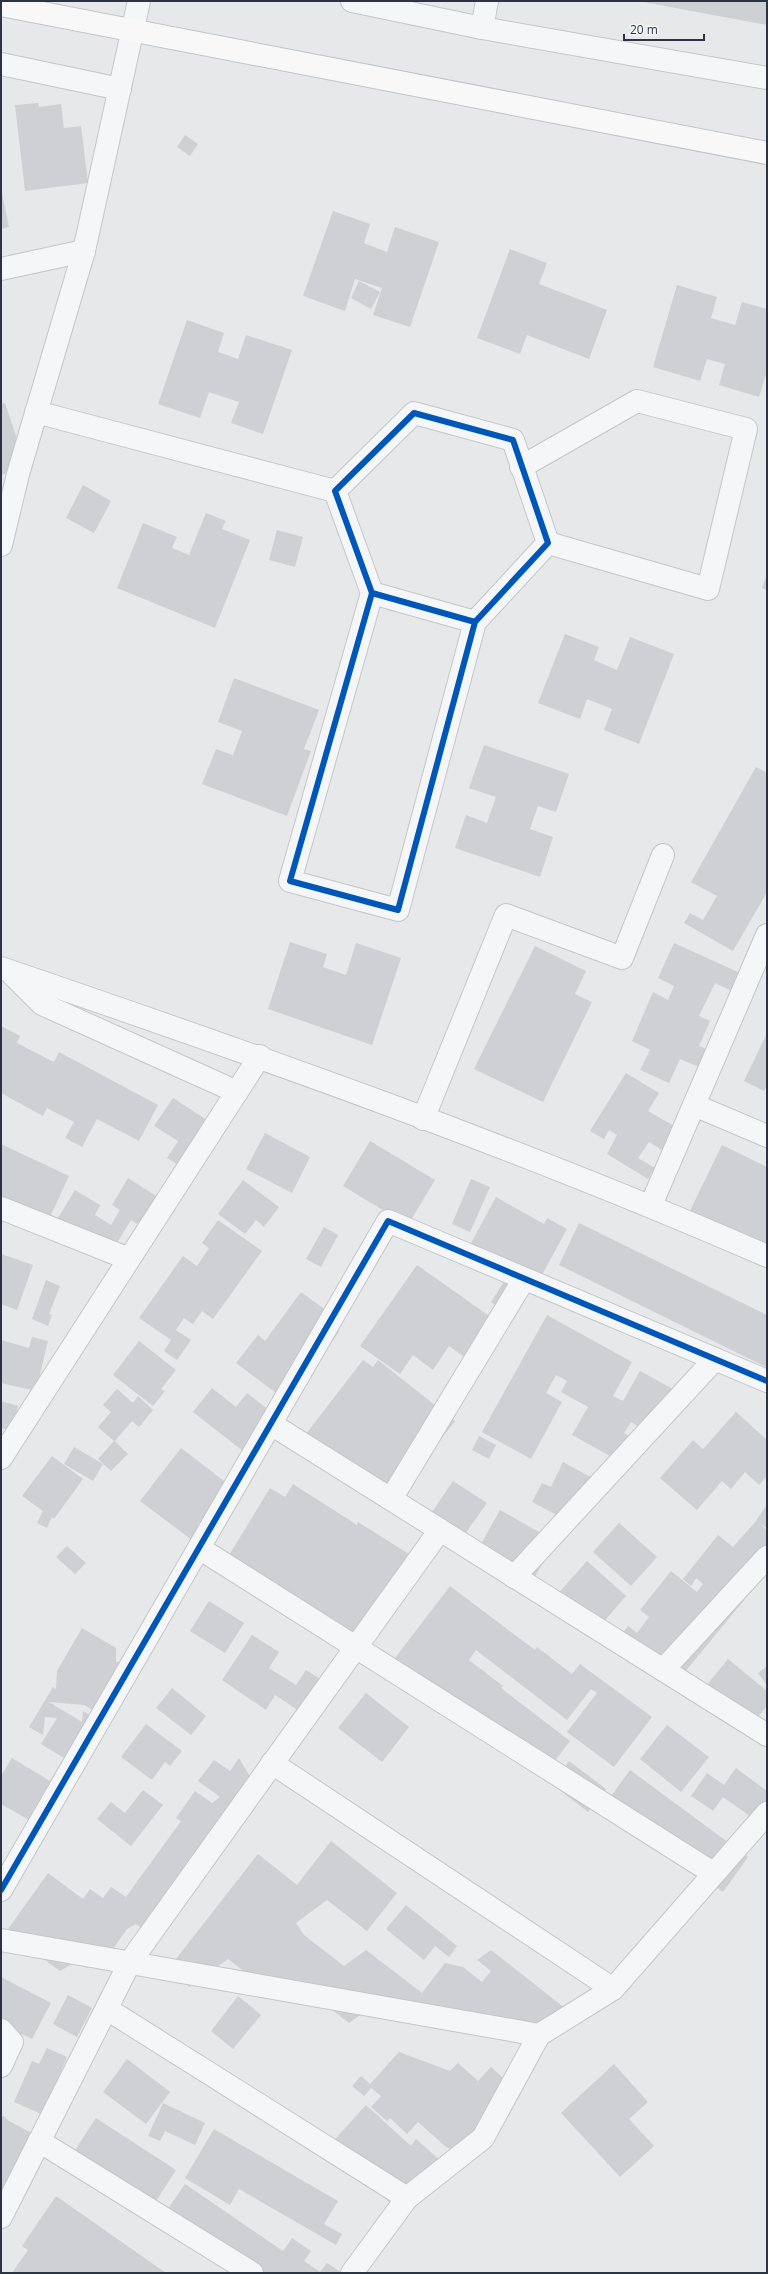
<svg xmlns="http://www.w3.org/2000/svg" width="768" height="2274" viewBox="0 0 768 2274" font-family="'Open Sans',sans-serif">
	<rect width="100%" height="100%" fill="#e6e8ea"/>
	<!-- building -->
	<g fill="#ced0d3">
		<path d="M 643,1 L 767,1 L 767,25 L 643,2 Z"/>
		<path d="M 38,103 L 39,107 L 61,104 L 64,128 L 81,126 L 88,183 L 25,191 L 15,105 Z"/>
		<path d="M 185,135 L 198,144 L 190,156 L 177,147 Z"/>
		<path d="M 2,193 L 9,227 L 1,229 L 1,194 Z"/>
		<path d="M 333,211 L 370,224 L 364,243 L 387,252 L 395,227 L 439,242 L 410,327 L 373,315 L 382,288 L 355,279 L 345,311 L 303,296 Z"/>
		<path d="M 510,249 L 547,263 L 539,284 L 607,310 L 589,359 L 527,335 L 520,354 L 477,338 Z"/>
		<path d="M 359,281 L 380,292 L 371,309 L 351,298 Z"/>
		<path d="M 677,285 L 717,297 L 711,318 L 735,325 L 742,302 L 767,309 L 767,371 L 759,397 L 719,385 L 725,364 L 707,359 L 700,381 L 653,367 Z"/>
		<path d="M 187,320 L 224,333 L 218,352 L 238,359 L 246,335 L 292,350 L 263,434 L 231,423 L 239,402 L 209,392 L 200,418 L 158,404 Z"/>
		<path d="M 5,403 L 26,467 L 1,475 L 1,404 Z"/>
		<path d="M 83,485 L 111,501 L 94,533 L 66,518 Z"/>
		<path d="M 206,513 L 226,521 L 222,529 L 250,540 L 215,628 L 117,588 L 143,523 L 177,537 L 172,548 L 189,555 Z"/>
		<path d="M 277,530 L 303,537 L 295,567 L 269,560 Z"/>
		<path d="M 767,575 L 767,590 L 762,588 Z"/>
		<path d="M 565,634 L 599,647 L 594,660 L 617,670 L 630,637 L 674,654 L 639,744 L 604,730 L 612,709 L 587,699 L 580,719 L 538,703 Z"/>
		<path d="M 234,678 L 319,710 L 304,749 L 311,751 L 287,816 L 202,784 L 216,749 L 233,755 L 242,731 L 218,722 Z"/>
		<path d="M 484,745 L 569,774 L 556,812 L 538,806 L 530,829 L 553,837 L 540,877 L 455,848 L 466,815 L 487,823 L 496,797 L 469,788 Z"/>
		<path d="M 756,767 L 767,773 L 767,892 L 733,951 L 684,923 L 690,913 L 703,920 L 717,896 L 691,882 Z"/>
		<path d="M 290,942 L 327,954 L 323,967 L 346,975 L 356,943 L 401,958 L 372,1045 L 268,1009 Z"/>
		<path d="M 674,943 L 740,973 L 732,991 L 715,983 L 699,1016 L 710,1021 L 699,1046 L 707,1049 L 699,1067 L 680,1059 L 669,1083 L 640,1070 L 650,1050 L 632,1041 L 653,992 L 668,1000 L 674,986 L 658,978 Z"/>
		<path d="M 535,946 L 586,971 L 575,994 L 592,1002 L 543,1102 L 474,1069 Z"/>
		<path d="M 1,1026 L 20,1036 L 17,1043 L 54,1062 L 59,1052 L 158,1105 L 139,1141 L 97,1119 L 82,1147 L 65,1138 L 74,1122 L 47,1108 L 43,1116 L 1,1093 Z"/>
		<path d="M 767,1033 L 767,1086 L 764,1091 L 744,1081 Z"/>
		<path d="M 626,1073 L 659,1093 L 648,1111 L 676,1127 L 662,1150 L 649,1142 L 638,1158 L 655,1168 L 648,1179 L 607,1154 L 617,1135 L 609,1130 L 604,1139 L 590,1131 Z"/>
		<path d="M 173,1098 L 215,1125 L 186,1170 L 167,1158 L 178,1141 L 154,1126 Z"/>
		<path d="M 265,1133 L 310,1157 L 292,1193 L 246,1169 Z"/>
		<path d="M 370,1141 L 435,1180 L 408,1225 L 343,1186 Z"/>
		<path d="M 1,1144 L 69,1176 L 44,1230 L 1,1210 Z"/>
		<path d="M 722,1145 L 767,1167 L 767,1252 L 686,1219 Z"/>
		<path d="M 128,1178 L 172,1206 L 154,1234 L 131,1220 L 112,1251 L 53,1226 L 75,1190 L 100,1205 L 95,1215 L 111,1225 L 120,1210 L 112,1205 Z"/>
		<path d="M 471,1179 L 490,1187 L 470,1232 L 452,1224 Z"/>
		<path d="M 243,1180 L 279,1207 L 264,1227 L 256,1220 L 245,1234 L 218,1214 Z"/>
		<path d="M 496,1197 L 544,1224 L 547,1218 L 567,1229 L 538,1282 L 470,1245 Z"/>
		<path d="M 218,1220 L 262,1251 L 213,1319 L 202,1311 L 193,1324 L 184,1318 L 176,1330 L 191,1340 L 177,1360 L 164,1351 L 171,1340 L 139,1318 L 183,1256 L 197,1266 L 209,1248 L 202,1243 Z"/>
		<path d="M 579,1223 L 767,1315 L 766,1367 L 559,1265 Z"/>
		<path d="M 324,1227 L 338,1235 L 321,1267 L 306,1259 Z"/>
		<path d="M 1,1254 L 33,1265 L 17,1310 L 1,1304 Z"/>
		<path d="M 417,1265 L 492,1318 L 474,1364 L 449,1346 L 433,1370 L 413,1355 L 400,1374 L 360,1346 Z"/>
		<path d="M 507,1277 L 530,1292 L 514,1316 L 491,1302 Z"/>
		<path d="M 46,1280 L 60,1286 L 49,1314 L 52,1315 L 48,1326 L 32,1319 Z"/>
		<path d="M 301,1292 L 331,1314 L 325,1322 L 339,1332 L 287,1401 L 236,1363 L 258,1335 L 265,1341 Z"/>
		<path d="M 547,1315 L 632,1362 L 613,1396 L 623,1401 L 640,1371 L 682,1394 L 658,1438 L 631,1422 L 624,1433 L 636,1440 L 623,1463 L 572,1435 L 588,1407 L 561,1392 L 567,1381 L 556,1375 L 546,1393 L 562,1402 L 531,1459 L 482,1432 Z"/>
		<path d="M 32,1337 L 48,1341 L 36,1391 L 1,1383 L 1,1340 L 29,1348 Z"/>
		<path d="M 139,1341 L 176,1370 L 161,1389 L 165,1391 L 153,1406 L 113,1375 Z"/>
		<path d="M 363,1360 L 373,1367 L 378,1360 L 455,1421 L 386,1510 L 299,1443 Z"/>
		<path d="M 212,1388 L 236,1407 L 247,1393 L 278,1417 L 248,1455 L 193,1412 Z"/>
		<path d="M 117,1389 L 133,1403 L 138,1396 L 153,1410 L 139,1427 L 132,1421 L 115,1441 L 128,1454 L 111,1471 L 98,1459 L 114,1441 L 98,1427 L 111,1412 L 103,1405 Z"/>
		<path d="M 1,1401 L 18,1406 L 12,1431 L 1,1428 Z"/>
		<path d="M 736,1412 L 767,1440 L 767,1476 L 759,1485 L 745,1472 L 731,1489 L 722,1481 L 697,1510 L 660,1478 L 693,1440 L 703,1449 Z"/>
		<path d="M 479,1436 L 496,1445 L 489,1459 L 472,1450 Z"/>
		<path d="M 74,1447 L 103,1464 L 93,1481 L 64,1464 Z"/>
		<path d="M 181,1448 L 232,1487 L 192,1540 L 140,1501 Z"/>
		<path d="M 52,1456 L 83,1479 L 54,1519 L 52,1517 L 47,1528 L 37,1523 L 43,1511 L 22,1496 Z"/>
		<path d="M 563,1462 L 596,1480 L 574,1524 L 532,1502 L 542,1483 L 551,1487 Z"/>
		<path d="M 453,1481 L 487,1503 L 465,1534 L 432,1512 Z"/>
		<path d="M 293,1484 L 357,1525 L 358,1522 L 420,1561 L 359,1658 L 228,1557 L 270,1488 L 285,1497 Z"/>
		<path d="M 767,1504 L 767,1528 L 759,1523 L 767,1530 L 767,1572 L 675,1684 L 619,1638 L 628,1626 L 637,1633 L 649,1617 L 640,1610 L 671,1571 L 697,1592 L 703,1584 L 696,1578 L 691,1586 L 683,1579 L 718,1535 L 733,1547 L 756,1521 Z"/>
		<path d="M 500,1510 L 555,1541 L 531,1584 L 476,1553 Z"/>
		<path d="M 619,1523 L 657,1557 L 631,1586 L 593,1552 Z"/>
		<path d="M 67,1546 L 86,1563 L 75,1574 L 56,1557 Z"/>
		<path d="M 587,1561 L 626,1596 L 594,1633 L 554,1598 Z"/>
		<path d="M 450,1586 L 535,1650 L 537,1647 L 572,1674 L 580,1664 L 652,1717 L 614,1767 L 567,1732 L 597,1693 L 591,1689 L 567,1720 L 476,1650 L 469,1660 L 503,1686 L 501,1688 L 570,1741 L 542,1778 L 392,1662 Z"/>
		<path d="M 209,1601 L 244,1623 L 225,1653 L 190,1631 Z"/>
		<path d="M 82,1628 L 116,1648 L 116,1661 L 137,1674 L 110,1720 L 84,1705 L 49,1702 L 82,1722 L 83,1711 L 98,1720 L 45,1829 L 1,1804 L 1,1776 L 12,1758 L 50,1781 L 64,1758 L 41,1744 L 57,1718 L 45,1717 L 43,1735 L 29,1727 L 53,1687 L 56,1689 L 57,1671 Z"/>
		<path d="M 252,1635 L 279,1652 L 269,1668 L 296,1685 L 306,1670 L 331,1686 L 310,1718 L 275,1695 L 266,1710 L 222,1680 Z"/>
		<path d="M 728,1659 L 767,1691 L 767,1706 L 747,1730 L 702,1691 Z"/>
		<path d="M 767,1666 L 767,1685 L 758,1673 Z"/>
		<path d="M 172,1688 L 206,1716 L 191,1735 L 156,1708 Z"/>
		<path d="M 366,1693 L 409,1727 L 382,1762 L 338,1728 Z"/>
		<path d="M 146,1724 L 182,1751 L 170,1766 L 165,1762 L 152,1780 L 121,1757 Z"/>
		<path d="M 667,1725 L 709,1757 L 681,1792 L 640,1759 Z"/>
		<path d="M 239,1758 L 255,1785 L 141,1928 L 136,1924 L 127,1929 L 110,1953 L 101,1947 L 87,1968 L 77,1961 L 60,1971 L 6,1932 L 48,1873 L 83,1899 L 90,1889 L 103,1898 L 111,1887 L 126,1897 L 181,1821 L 176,1818 L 195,1791 L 212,1803 L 220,1797 L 198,1781 L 214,1760 L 230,1771 Z"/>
		<path d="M 569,1761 L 606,1789 L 588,1812 L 552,1784 Z"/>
		<path d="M 736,1768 L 767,1791 L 767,1828 L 723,1797 L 713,1811 L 691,1796 L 707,1773 L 724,1785 Z"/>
		<path d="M 630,1770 L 748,1857 L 723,1892 L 604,1806 Z"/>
		<path d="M 143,1790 L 163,1805 L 131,1846 L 97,1819 L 111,1802 L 125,1813 Z"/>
		<path d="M 331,1841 L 397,1893 L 367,1931 L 327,1900 L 296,1923 L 304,1935 L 344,1966 L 366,1950 L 422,1993 L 445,1963 L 463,1967 L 482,1982 L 491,1971 L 477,1960 L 491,1950 L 566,2009 L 562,2032 L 542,2047 L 373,2006 L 349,2023 L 301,1986 L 281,2000 L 228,1959 L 189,1987 L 172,1964 L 258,1854 L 297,1885 Z"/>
		<path d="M 406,1905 L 457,1946 L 449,1957 L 435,1946 L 424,1960 L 386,1929 Z"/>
		<path d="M 1,1977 L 51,2003 L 32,2039 L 22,2034 L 17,2042 L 1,2034 Z"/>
		<path d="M 68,1995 L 92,2008 L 77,2037 L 53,2024 Z"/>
		<path d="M 238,1996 L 261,2015 L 233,2049 L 211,2031 Z"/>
		<path d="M 47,2048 L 67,2057 L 58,2079 L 73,2085 L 57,2121 L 14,2102 L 32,2061 L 39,2064 Z"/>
		<path d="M 399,2052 L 450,2071 L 458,2063 L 478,2081 L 491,2067 L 514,2088 L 471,2157 L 446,2147 L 418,2122 L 407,2134 L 390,2118 L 387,2121 L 371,2107 L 381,2096 L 371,2088 L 364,2096 L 352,2086 L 361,2076 L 370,2084 Z"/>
		<path d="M 127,2059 L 170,2092 L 146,2124 L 103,2092 Z"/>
		<path d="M 614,2064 L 648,2102 L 629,2119 L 654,2146 L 620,2177 L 561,2113 Z"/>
		<path d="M 163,2103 L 205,2123 L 195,2145 L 165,2131 L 160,2141 L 148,2136 Z"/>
		<path d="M 366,2105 L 411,2146 L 416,2139 L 442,2162 L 398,2210 L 328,2147 Z"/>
		<path d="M 4,2116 L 9,2121 L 45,2140 L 1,2224 L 1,2117 Z"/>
		<path d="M 96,2118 L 176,2170 L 151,2209 L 66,2164 Z"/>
		<path d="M 214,2129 L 338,2201 L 324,2224 L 342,2234 L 336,2245 L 239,2189 L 230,2205 L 185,2178 Z"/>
		<path d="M 185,2184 L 283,2251 L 292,2238 L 311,2251 L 304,2261 L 320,2272 L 327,2263 L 342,2273 L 234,2273 L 159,2222 Z"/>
		<path d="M 56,2196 L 166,2273 L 12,2273 L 28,2250 L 22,2246 Z"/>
	</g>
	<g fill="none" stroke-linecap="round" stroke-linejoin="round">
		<!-- minor casing -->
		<g stroke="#c4c6c8" stroke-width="24">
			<g id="minor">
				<path d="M 352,1 L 482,28 L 767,78"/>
				<path d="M 482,28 L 487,1"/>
				<path d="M 1,64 L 120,89"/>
				<path d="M 1,269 L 84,251"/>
				<path d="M 36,412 L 335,491"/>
				<path d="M 521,467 L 637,401 L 746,429 L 708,589 L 548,543"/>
				<path d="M 1,545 L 18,474 L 84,251 L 139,1"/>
				<path d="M 372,593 L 475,622 L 548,543 L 513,440 L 414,413 L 335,491 L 372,593 L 290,881 L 398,910 L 475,622"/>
				<path d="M 1,968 C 259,1056 517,1147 767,1256"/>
				<path d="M 12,974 L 42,1004 L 237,1092"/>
				<path d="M 694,1105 L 767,1136"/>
				<path d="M 423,1119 L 506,915 L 622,958 L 663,855"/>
				<path d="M 651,1205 L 767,935"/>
				<path d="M 1,1208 L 129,1259"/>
				<path d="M 271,1424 L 767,1735"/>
				<path d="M 1,1458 L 260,1056"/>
				<path d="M 391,1499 L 524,1279"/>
				<path d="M 199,1548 L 713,1873"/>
				<path d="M 514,1577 L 715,1359"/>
				<path d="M 663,1670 L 767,1557"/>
				<path d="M 272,1763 L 613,1989"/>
				<path d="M 1,1890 L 388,1221 L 767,1381"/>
				<path d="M 1,1940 L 539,2035"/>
				<path d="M 107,2009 L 407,2198"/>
				<path d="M 1,2030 L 12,2042 L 1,2066"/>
				<path d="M 39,2141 L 252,2273"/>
				<path d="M 1,2217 L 130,1962 L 440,1530"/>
				<path d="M 352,2273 L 407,2198 L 483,2138 L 539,2035 L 613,1989 L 767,1813"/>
			</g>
		</g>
		<!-- major casing -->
		<g stroke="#c2c5c8" stroke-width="24">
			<path id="major" d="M 1,5 L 767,153"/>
		</g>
		<!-- minor -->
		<use href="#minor" stroke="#f5f6f7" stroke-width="22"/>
		<!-- major -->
		<use href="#major" stroke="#f8f8f8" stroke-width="22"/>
		<!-- cycleway casing -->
		<g stroke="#f4f6f9" stroke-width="8">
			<g id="cycleway">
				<path d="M 372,593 L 475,622 L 548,543 L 513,440 L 414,413 L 335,491 L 372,593 L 290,881 L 398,910 L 475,622"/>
				<path d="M 1,1890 L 388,1221 L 767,1381"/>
			</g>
		</g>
		<!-- cycleway -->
		<use href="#cycleway" stroke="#0057b8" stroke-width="6"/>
	</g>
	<!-- border -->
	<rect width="768" height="2274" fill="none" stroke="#2b3445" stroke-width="4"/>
	<!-- scale -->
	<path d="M624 34v6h80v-6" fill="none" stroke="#2b3445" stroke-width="2"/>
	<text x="630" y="34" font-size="12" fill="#2b3445" stroke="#f4f6f9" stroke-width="3" paint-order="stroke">20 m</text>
</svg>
